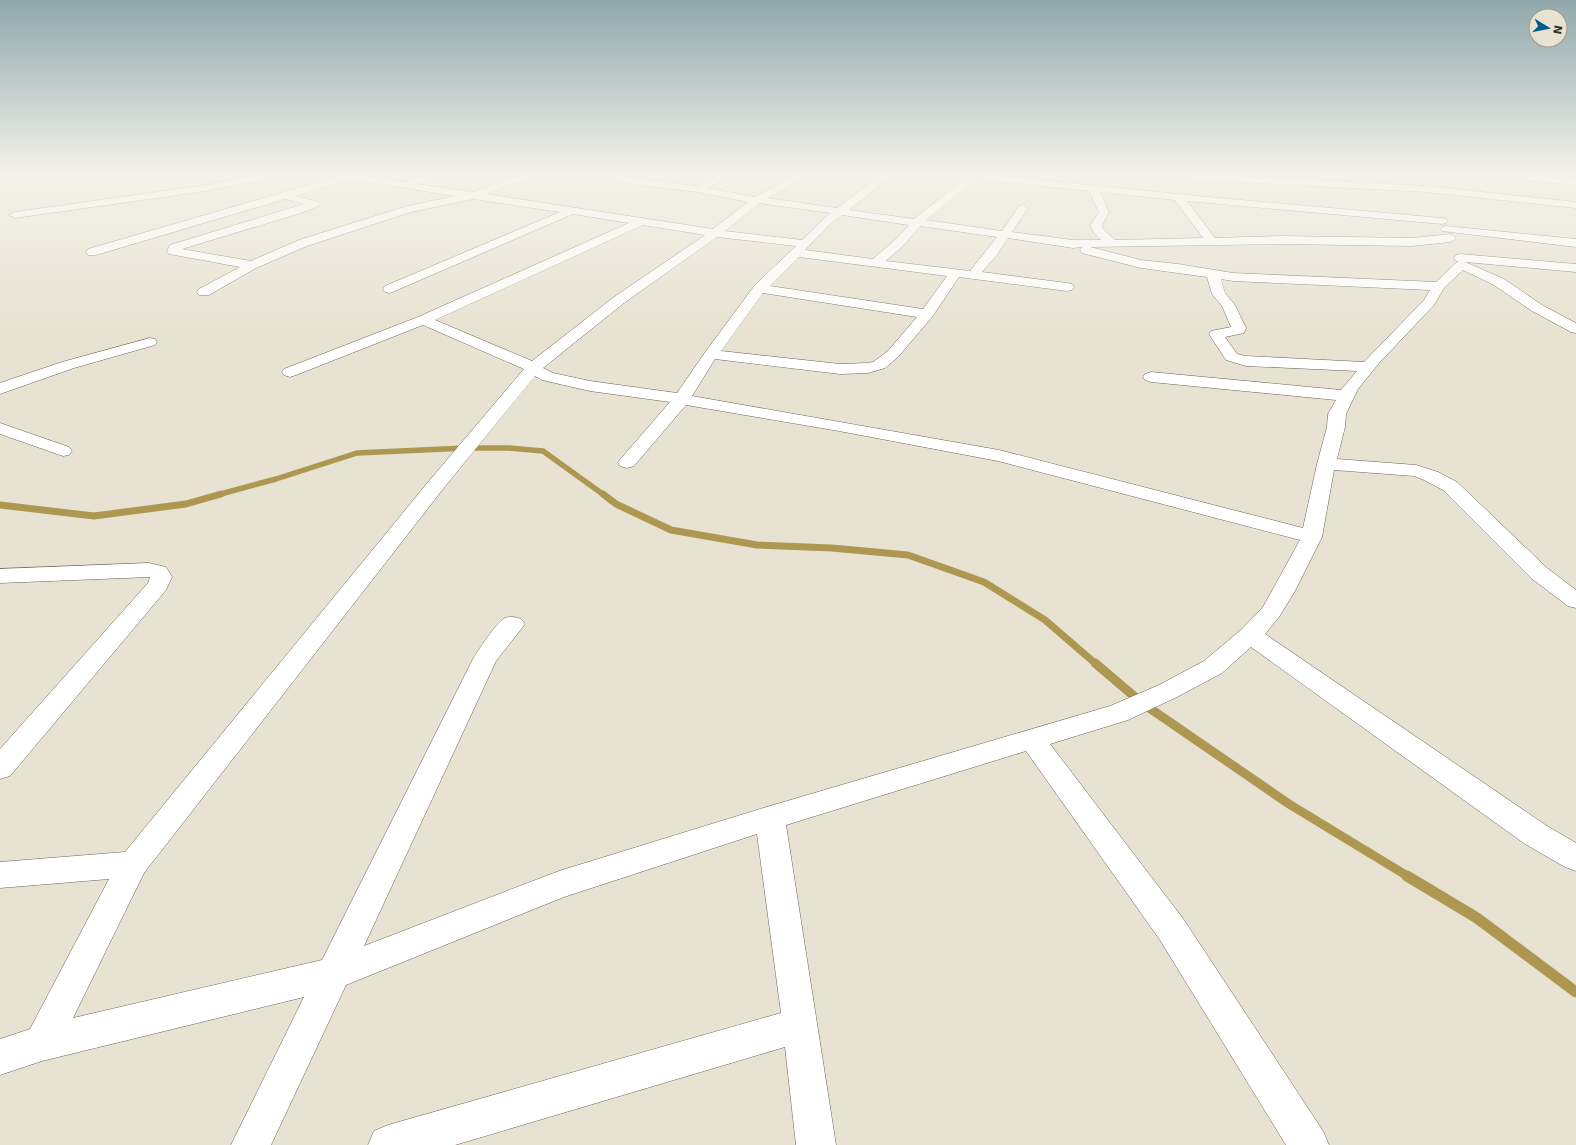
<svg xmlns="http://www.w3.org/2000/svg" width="1576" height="1145" viewBox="0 0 1576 1145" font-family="'DejaVu Sans',sans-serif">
	<rect width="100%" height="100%" fill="#e7e2d1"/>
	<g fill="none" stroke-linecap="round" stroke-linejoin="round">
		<!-- stream-far3 -->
		<path stroke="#ad9751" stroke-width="5.5" d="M 217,495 L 276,479 L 357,453 L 466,448 L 509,448 L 543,451 L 604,495"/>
		<!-- stream-far2 -->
		<g stroke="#ad9751" stroke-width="7">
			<path d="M 603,494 L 616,504 L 671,530 L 757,545 L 832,548 L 908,555 L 984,582 L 1045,620 L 1096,664"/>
			<path d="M 0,505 L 94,516 L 186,504 L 221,494"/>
		</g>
		<!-- stream-far1 -->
		<path stroke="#ad9751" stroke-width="9" d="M 1095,663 L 1142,703 L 1289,804 L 1409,877"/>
		<!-- stream -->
		<path stroke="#ad9751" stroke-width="11" d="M 1407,876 L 1477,918 L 1576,992"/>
		<!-- minor casing -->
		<g stroke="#696456" stroke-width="1">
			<g id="minor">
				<path d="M 274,172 L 293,172 L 288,175 L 206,191 L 15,218 L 9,215 L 15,212 L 206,185 Z"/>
				<path d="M 316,172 L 338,172 L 404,182 L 430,172 L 443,172 L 441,174 L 417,184 L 473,192 L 528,172 L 541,172 L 539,174 L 486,194 L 713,229 L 748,202 L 697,192 L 622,183 L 618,182 L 609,173 L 618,172 L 625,177 L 696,186 L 724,172 L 736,172 L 734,174 L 707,188 L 755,197 L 801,172 L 813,172 L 811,174 L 768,198 L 837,208 L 885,172 L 896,172 L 849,210 L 914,219 L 965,178 L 935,175 L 932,174 L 930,172 L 961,172 L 1197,196 L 1442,218 L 1446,219 L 1448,221 L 1446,223 L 1442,224 L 1187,201 L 1215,238 L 1281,236 L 1412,238 L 1450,234 L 1454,236 L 1456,238 L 1454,240 L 1450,242 L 1412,246 L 1281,244 L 1090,247 L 1141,260 L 1178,264 L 1233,273 L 1436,282 L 1457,262 L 1459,262 L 1456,261 L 1454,258 L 1456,255 L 1460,254 L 1576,264 L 1576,272 L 1465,262 L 1504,279 L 1542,305 L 1576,323 L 1576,333 L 1571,332 L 1532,311 L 1494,285 L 1463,270 L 1444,288 L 1434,305 L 1380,362 L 1358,389 L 1346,414 L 1345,427 L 1337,459 L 1416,465 L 1438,472 L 1457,482 L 1547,568 L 1576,590 L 1576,608 L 1568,606 L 1531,578 L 1443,490 L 1424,480 L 1414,476 L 1334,470 L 1322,537 L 1295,591 L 1279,617 L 1265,634 L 1547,826 L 1576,843 L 1576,871 L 1565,867 L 1525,844 L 1251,647 L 1222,673 L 1177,697 L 1128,720 L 1050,744 L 1184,920 L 1323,1131 L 1329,1145 L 1286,1145 L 1160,940 L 1026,751 L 786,825 L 836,1145 L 796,1145 L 785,1047 L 455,1145 L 368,1145 L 374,1131 L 388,1125 L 781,1013 L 757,834 L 564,897 L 346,985 L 271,1145 L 231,1145 L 304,997 L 42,1061 L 0,1075 L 0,1039 L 30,1029 L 109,879 L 0,888 L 0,862 L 125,852 L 429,481 L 524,369 L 423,325 L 296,375 L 290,377 L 284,375 L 282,372 L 284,369 L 418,317 L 629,223 L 573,214 L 390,293 L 385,292 L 383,289 L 385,286 L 560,212 L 473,199 L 411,212 L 307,246 L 256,268 L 209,295 L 199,295 L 197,292 L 199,289 L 240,267 L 169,254 L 167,251 L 170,245 L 304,204 L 285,199 L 96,255 L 88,255 L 86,252 L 88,249 L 336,177 L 318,174 ZM 349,179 L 455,196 L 404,207 L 299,240 L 251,261 L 182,249 L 301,213 L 319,206 L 320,204 L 319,202 L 296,196 ZM 976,179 L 1089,191 L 1099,212 L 1090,226 L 1094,233 L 1101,240 L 1073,240 L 1012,232 L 1028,208 L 1023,205 L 1019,206 L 1002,231 L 926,220 ZM 1100,192 L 1175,200 L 1203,238 L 1115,240 L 1103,229 L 1102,226 L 1109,212 ZM 759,203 L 830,213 L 802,240 L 725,231 ZM 842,215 L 909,225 L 897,238 L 873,259 L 805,250 L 830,224 ZM 643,225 L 705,235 L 614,297 L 532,361 L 435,320 ZM 920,226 L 997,237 L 970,271 L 886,261 L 905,244 ZM 717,237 L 796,246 L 755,285 L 706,351 L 677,393 L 590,381 L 553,373 L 543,368 L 624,303 ZM 1008,238 L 1073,248 L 1082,247 L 1080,250 L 1082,253 L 1141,268 L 1207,277 L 1212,294 L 1222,306 L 1231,327 L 1211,331 L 1209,334 L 1226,360 L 1246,366 L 1357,371 L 1341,390 L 1151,372 L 1145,374 L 1143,377 L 1145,380 L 1151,382 L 1336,400 L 1328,414 L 1327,427 L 1317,464 L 1303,528 L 999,450 L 692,396 L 715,359 L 840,374 L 868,373 L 885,368 L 898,357 L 932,317 L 959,277 L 1067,291 L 1072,290 L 1074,287 L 1072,284 L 1067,283 L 982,272 L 997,255 ZM 799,257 L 947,276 L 923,309 L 770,286 ZM 1221,279 L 1233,281 L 1430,290 L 1424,300 L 1364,362 L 1246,356 L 1237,354 L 1225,337 L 1244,333 L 1246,328 L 1235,305 L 1225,293 ZM 763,293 L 917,317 L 888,351 L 873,362 L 867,363 L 840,364 L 721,351 ZM 535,376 L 542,380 L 590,391 L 670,402 L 618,462 L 620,466 L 627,468 L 634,466 L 686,405 L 839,431 L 998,461 L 1300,540 L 1263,607 L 1242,629 L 1204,661 L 1159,685 L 1110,706 L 770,806 L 559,871 L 364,946 L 496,661 L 525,624 L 521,619 C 516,617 511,616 505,618 C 496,623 479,649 473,659 L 322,960 L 73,1018 L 144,873 L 443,489 Z"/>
				<path d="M 1104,172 L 1159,172 L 1426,186 L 1576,202 L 1576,208 L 1426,192 L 1109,175 Z"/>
				<path d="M 1527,175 L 1576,179 L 1576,185 L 1523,180 L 1522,178 Z"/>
				<path d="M 1446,226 L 1576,239 L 1576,247 L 1442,231 L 1440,229 L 1442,227 Z"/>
				<path d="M 150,338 L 155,339 L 157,342 L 155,345 L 74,368 L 0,394 L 0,383 L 62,362 Z"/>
				<path d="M 0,423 L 69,447 L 72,451 L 69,455 L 63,456 L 0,434 Z"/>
				<path d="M 149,563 L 166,567 L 172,577 L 166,590 L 10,776 L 0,779 L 0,749 L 148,583 L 150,577 L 0,583 L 0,569 Z"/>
			</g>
		</g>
		<!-- minor -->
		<use href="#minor" fill="#fff" fill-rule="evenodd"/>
	</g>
	<!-- sky -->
	<linearGradient id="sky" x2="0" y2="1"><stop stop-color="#90a8ac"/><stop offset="0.52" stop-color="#f4f2ea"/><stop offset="1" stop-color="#f4f2ea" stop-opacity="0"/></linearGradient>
	<rect width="1576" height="332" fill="url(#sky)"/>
	<!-- north arrow -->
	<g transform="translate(1548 28) rotate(100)"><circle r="19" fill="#e7e2d1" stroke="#9f9b8e"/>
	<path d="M0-3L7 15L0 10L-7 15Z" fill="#005b8c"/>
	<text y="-6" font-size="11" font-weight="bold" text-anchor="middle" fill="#32302a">N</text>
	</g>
</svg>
